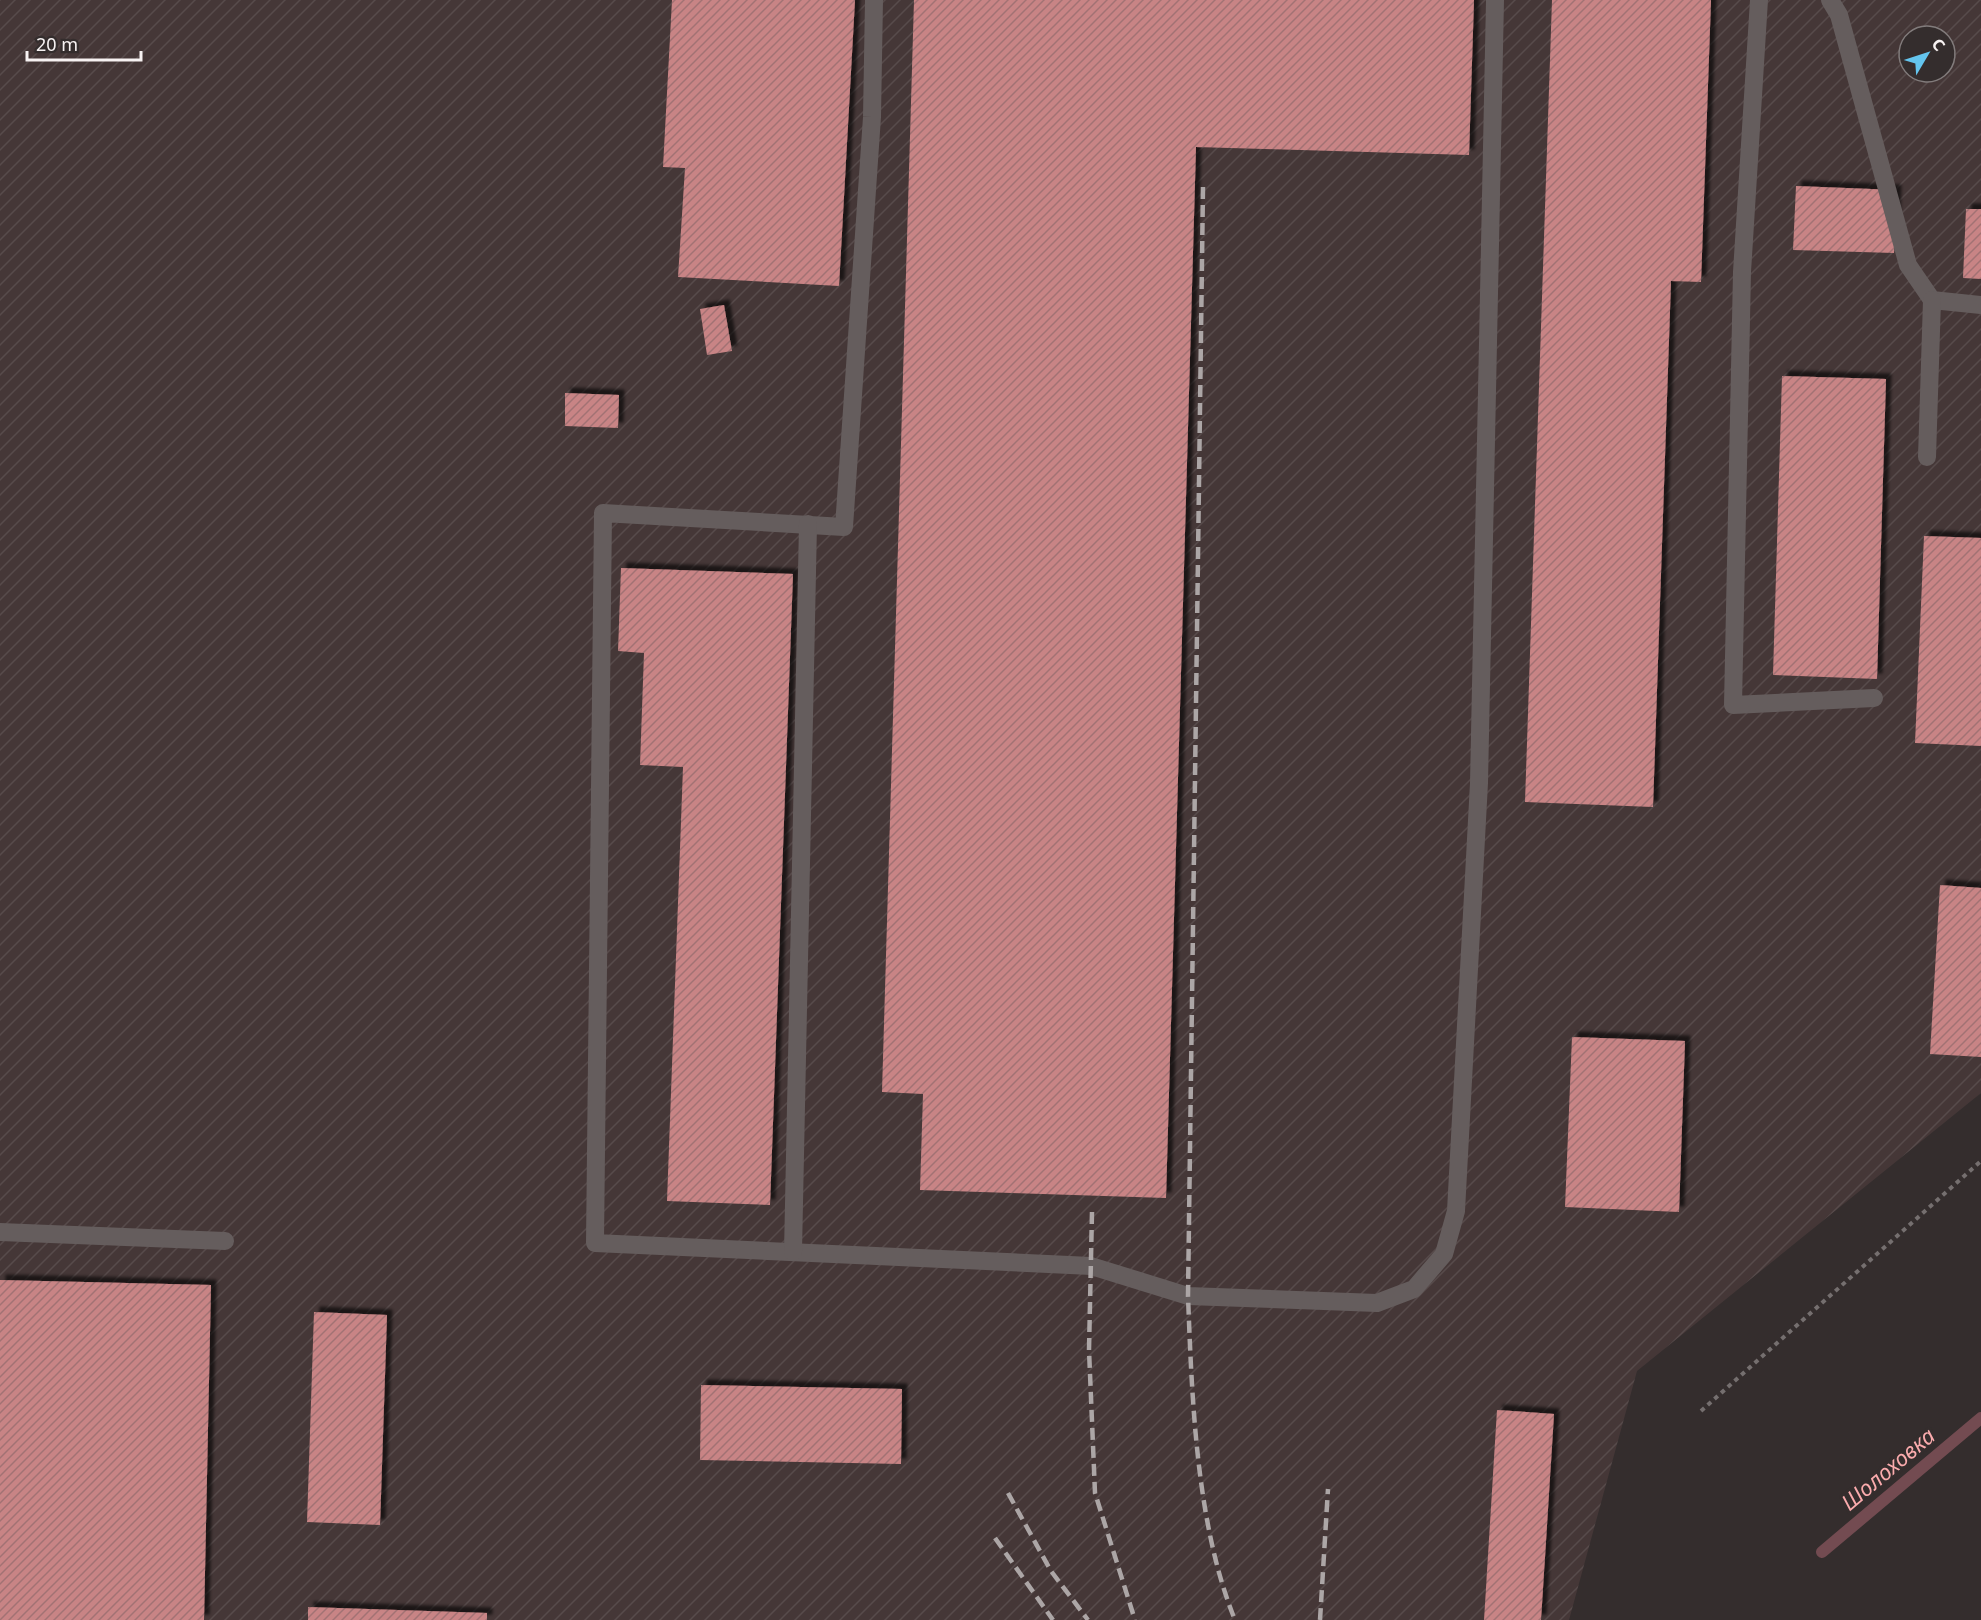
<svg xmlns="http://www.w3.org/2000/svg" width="1981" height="1620" viewBox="0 0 1981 1620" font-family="'Noto Sans',sans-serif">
	<defs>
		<pattern id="industrial-furrows" width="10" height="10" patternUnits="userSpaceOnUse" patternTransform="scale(1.5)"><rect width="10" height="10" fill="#453737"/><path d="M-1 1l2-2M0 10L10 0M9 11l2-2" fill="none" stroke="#574b4b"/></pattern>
		<pattern id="building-hatch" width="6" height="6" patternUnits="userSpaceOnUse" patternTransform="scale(1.5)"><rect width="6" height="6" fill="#c88485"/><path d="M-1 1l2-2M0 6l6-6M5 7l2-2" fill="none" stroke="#a27273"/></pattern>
		<filter id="shadow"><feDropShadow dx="5.5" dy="-5.5" stdDeviation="1.5" flood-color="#0009"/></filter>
	</defs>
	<rect width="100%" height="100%" fill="#342d2d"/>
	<!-- industrial -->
	<path fill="url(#industrial-furrows)" fill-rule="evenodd" d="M 0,0 L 1981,0 L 1981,1093 L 1637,1371 L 1569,1620 L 0,1620 ZM 1909,36 L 1945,36 L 1945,72 L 1909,72 Z"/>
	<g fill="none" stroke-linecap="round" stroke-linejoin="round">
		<!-- stream -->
		<path stroke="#734b51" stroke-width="12" d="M 1822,1552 L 1981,1418"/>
	</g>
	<!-- building -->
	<g fill="url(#building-hatch)" filter="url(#shadow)">
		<path d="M 672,0 L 855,0 L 839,286 L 678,277 L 685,168 L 663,167 Z"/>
		<path d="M 914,0 L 1474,0 L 1469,155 L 1196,147 L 1166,1198 L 920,1190 L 923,1094 L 882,1092 Z"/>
		<path d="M 1552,0 L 1711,0 L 1701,282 L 1671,281 L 1653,807 L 1525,802 Z"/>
		<path d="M 1796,186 L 1896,190 L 1894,253 L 1793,250 Z"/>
		<path d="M 1966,209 L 1981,209 L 1981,279 L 1963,278 Z"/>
		<path d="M 724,305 L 732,351 L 707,355 L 700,309 Z"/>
		<path d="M 1782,376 L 1886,379 L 1877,679 L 1773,675 Z"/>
		<path d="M 565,393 L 619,395 L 618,428 L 565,426 Z"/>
		<path d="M 1924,536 L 1981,538 L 1981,746 L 1915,743 Z"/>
		<path d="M 621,568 L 793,574 L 770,1205 L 667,1201 L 683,767 L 640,765 L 644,653 L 618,651 Z"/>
		<path d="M 1940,885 L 1981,888 L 1981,1057 L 1930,1054 Z"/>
		<path d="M 1572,1037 L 1685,1041 L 1679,1212 L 1565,1207 Z"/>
		<path d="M 0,1280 L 211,1285 L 204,1620 L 0,1620 Z"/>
		<path d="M 314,1312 L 387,1315 L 380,1525 L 307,1522 Z"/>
		<path d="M 701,1385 L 902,1389 L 901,1464 L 700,1460 Z"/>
		<path d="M 1497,1410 L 1554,1414 L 1541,1620 L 1484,1620 Z"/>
		<path d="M 308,1607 L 487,1613 L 487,1620 L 308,1620 Z"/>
	</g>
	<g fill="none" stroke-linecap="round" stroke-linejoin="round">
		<!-- path -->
		<path stroke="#756f6f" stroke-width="4" stroke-dasharray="4.5 4.5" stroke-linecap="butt" d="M 1701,1411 L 1981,1161"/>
		<!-- minor -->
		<g stroke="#655d5d" stroke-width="18">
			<path d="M 874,0 L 872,117 L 844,527 L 603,513 L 595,1243 L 1091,1266 L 1188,1296 L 1377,1303 L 1414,1289 L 1444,1254 L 1456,1211 L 1479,783 L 1495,0"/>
			<path d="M 1759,0 L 1742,272 L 1733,705 L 1874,698"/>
			<path d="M 1830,0 L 1839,15 L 1908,265 L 1932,300 L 1981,305"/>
			<path d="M 1927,457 L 1932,300"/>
			<path d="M 0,1232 L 225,1241"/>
			<path d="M 793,1252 L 808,524"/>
		</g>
		<!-- rail -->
		<g stroke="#aca6a6" stroke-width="4.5" stroke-dasharray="12 6" stroke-linecap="butt">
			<path d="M 1203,187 L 1188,1296 C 1192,1399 1196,1524 1235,1620"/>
			<path d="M 1092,1212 L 1089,1350 L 1095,1493 L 1135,1620"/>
			<path d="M 1008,1493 L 1051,1571 L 1088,1620"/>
			<path d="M 995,1538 L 1053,1620"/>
			<path d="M 1320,1620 L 1328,1489"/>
		</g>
	</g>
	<g text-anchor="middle" stroke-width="6" stroke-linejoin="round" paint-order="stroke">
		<!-- water labels -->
		<g font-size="22" font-style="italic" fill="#faabad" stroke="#342d2d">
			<text transform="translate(1888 1469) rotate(-40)" y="8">Шолоховка</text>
		</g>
	</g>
	<!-- north arrow -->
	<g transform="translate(1927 54) rotate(51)"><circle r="28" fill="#342d2d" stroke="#827c7c" stroke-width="1.5"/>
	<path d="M0-4.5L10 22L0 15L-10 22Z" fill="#64c5ee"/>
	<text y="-9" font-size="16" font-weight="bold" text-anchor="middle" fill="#f7f2f2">С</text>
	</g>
	<!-- scale -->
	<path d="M27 51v9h114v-9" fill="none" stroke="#f7f2f2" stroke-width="3"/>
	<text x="36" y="51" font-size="18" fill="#f7f2f2" stroke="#342d2d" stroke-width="4.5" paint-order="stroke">20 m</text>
</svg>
